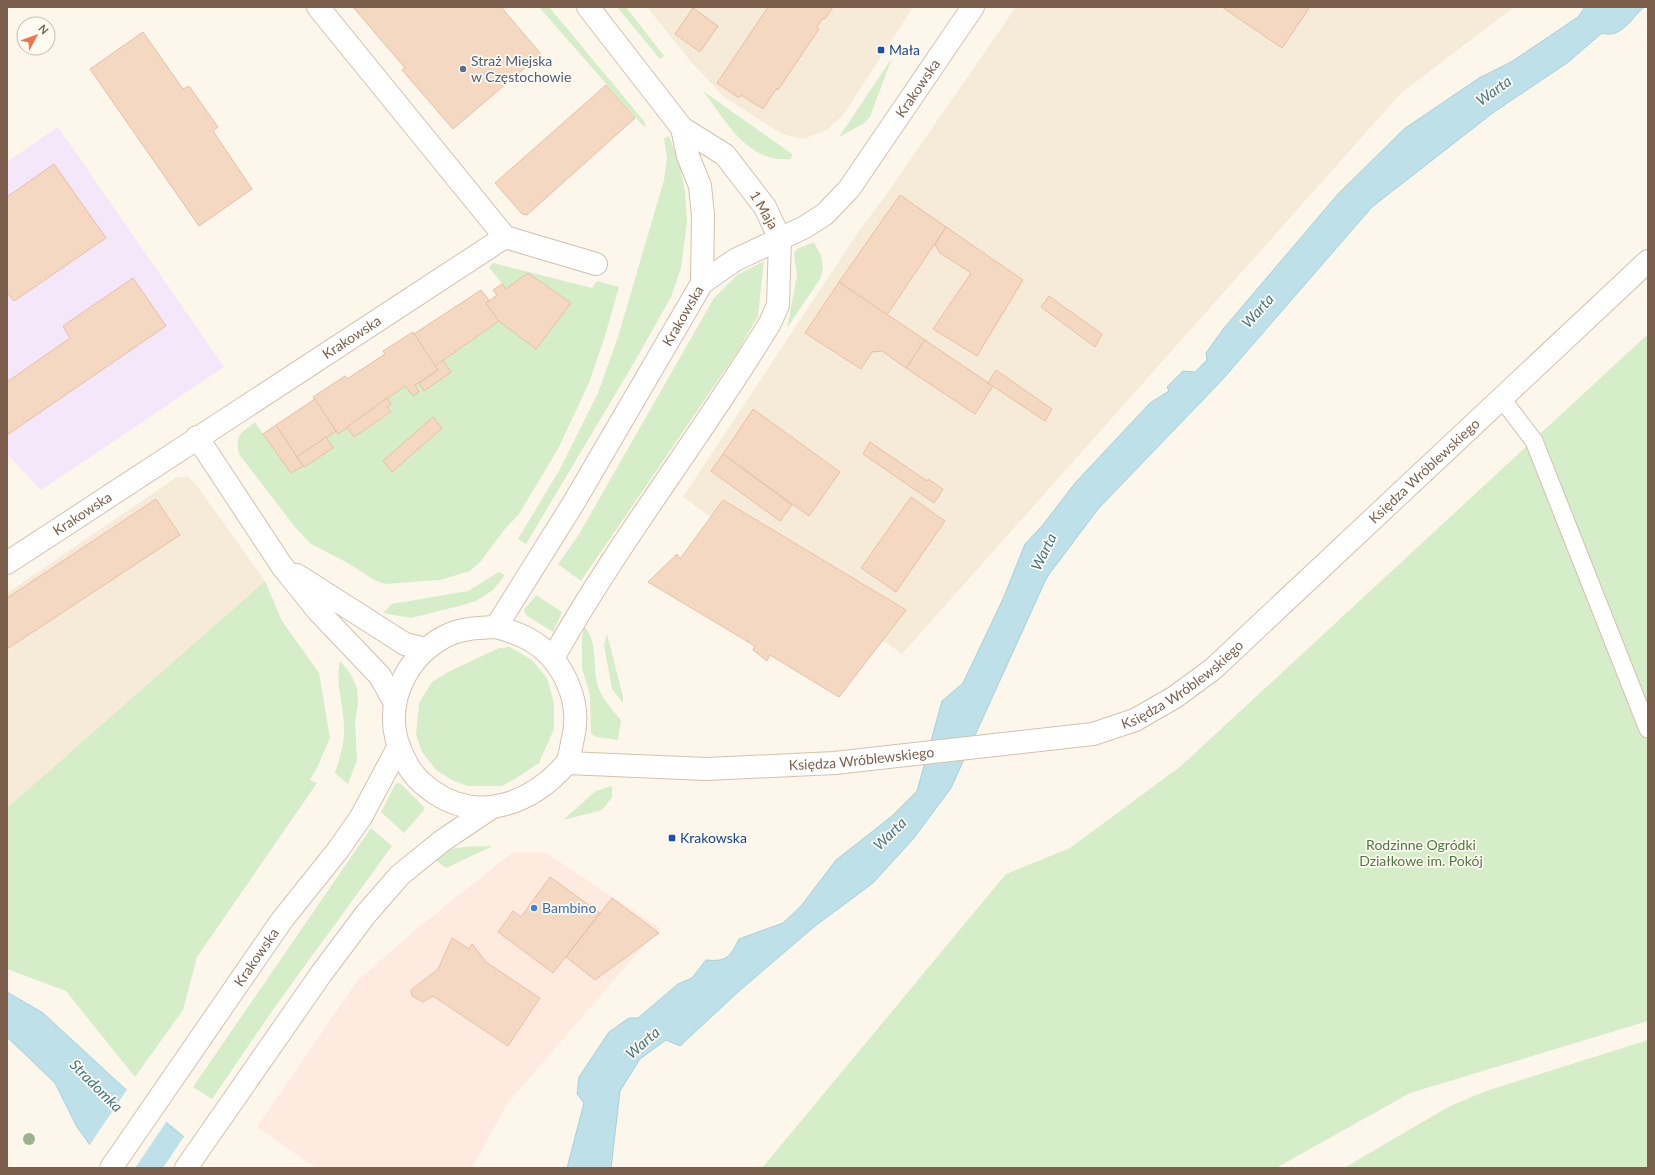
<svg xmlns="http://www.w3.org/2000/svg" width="1655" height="1175" viewBox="0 0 1655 1175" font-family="Lato,sans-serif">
	<rect width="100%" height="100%" fill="#fdf7eb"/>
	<!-- residential -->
	<g fill="#f6ead9">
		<path d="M 647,7 L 913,7 L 844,114 L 827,130 L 803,139 L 782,134 L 724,97 L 692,63 Z"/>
		<path d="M 1016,7 L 1514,7 L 1401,93 L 902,654 L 683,497 L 861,228 L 883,199 Z"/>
		<path d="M 177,477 L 188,477 L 197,486 L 265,581 L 7,808 L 7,593 Z"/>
	</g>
	<!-- commercial -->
	<path fill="#feeadf" d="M 513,852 L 545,852 L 659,928 L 507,1104 L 472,1168 L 316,1168 L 257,1127 L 357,981 L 424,923 Z"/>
	<!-- education -->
	<path fill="#f4e7fa" d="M 58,127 L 224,367 L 41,490 L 9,456 L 7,457 L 7,162 Z"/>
	<!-- green -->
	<g fill="#d5edc8">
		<path d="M 539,7 L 549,7 L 644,121 L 646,127 L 643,126 Z"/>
		<path d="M 617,7 L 626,7 L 664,56 L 660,59 Z"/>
		<path d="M 892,58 L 870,117 L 863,124 L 839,137 Z"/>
		<path d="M 703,91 L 792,154 L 791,159 C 747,163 727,122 703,91 Z"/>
		<path d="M 669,136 L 679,162 L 685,191 L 687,222 L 681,268 L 671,297 L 635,361 L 526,544 L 518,539 L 560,469 L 598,393 L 618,337 L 664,180 L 667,158 L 664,138 Z"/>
		<path d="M 814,242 L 821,256 L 823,269 L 820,279 L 787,328 L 797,276 L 794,253 L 797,249 Z"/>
		<path d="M 764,261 L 758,316 L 738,351 L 581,581 L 558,564 L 578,536 L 714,298 L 737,275 Z"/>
		<path d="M 493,263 L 592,288 L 597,281 L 619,287 L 605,336 L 589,383 L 558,449 L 519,514 L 504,530 L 481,561 L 470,571 L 440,580 L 386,584 L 376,581 L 346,562 L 311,544 L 295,527 L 239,454 C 235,434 240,434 255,422 L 280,459 L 282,459 L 292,473 L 333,448 L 326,437 L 336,431 L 338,433 L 347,427 L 354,437 L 391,413 L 387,407 L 391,404 L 387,398 L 405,386 L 413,396 L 419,391 L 415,385 L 419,383 L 424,391 L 450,372 L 443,360 L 499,321 L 536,349 L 571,303 L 528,273 L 506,289 L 489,267 Z"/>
		<path d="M 1648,334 L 1648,1021 L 1410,1093 L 1276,1168 L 762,1168 L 1006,874 L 1070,848 L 1181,766 Z"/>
		<path d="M 499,572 L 505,575 L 493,590 L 476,601 L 459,606 L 411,618 L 383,613 L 392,604 L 468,591 Z"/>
		<path d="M 265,581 L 282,621 L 319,673 L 330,738 L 317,768 L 310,780 L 317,783 L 197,957 L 183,1010 L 135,1077 L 66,991 L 7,969 L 7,808 Z"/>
		<path d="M 536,595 L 562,612 L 553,632 L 526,615 L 524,610 Z"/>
		<path d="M 584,626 C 599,643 592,666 598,686 C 601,698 613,710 621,720 L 618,740 L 596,737 L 591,733 L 590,695 L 582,668 L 582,639 Z"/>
		<path d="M 607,634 L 623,697 L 623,703 L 612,689 L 604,645 Z"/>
		<path d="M 510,647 L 532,660 L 547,678 L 554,703 L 554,729 L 539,763 L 518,777 L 502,786 L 468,786 L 452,780 L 436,770 L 422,752 L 416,735 L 419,703 L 432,682 L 450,671 L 499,648 Z"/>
		<path d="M 340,661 L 350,673 L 357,688 L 358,705 L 355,721 L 357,760 L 348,784 L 335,773 C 340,757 345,742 344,725 C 343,703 335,682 340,661 Z"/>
		<path d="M 396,783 L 400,783 L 424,807 L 424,810 L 404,833 L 381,812 Z"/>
		<path d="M 612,786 L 612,797 L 602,810 L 563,820 L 596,791 Z"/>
		<path d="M 371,828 L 392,846 L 277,1004 L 212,1099 L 193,1087 Z"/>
		<path d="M 493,846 L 446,868 L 433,858 C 453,844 469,847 493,846 Z"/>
		<path d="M 1648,1040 L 1648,1168 L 1344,1168 L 1450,1106 L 1486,1091 Z"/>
	</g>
	<!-- water -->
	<g fill="#bee1e9" stroke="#a4d0db">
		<path d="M 1585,7 L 1644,7 C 1631,18 1622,39 1602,33 L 1567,63 L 1494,112 L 1372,207 L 1222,380 L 1098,509 L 1047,577 L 951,788 L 914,838 L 873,883 L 815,926 L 738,992 L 680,1046 L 666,1040 L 640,1059 L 620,1091 L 611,1168 L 567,1168 L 584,1103 L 577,1094 L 579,1077 L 609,1032 L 629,1018 L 638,1018 L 678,984 L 692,978 L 706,960 C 727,962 730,957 739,939 L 783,923 L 801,906 L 836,860 L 892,816 L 917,791 L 942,701 L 963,683 L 1003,599 L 1025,544 L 1042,526 L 1075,483 L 1150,403 L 1169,391 L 1167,387 L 1183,371 L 1195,372 L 1207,360 L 1206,353 L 1224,328 L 1338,194 L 1404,129 L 1479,78 L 1511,62 L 1578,17 Z"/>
		<path d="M 7,992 L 43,1013 L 122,1086 L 222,1168 L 134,1168 L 90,1145 L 77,1127 L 55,1083 L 7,1037 Z"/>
	</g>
	<!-- pier -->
	<g fill="#fdf7eb">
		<path d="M 128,1088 L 167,1121 L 135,1168 L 130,1168 L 89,1146 Z"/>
		<path d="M 185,1135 L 223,1166 L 224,1168 L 163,1168 Z"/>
	</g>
	<!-- building -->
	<g fill="#f4d8c2" stroke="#e8c0a1">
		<path d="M 353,7 L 501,7 L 541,54 L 453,129 L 402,70 L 405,68 Z"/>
		<path d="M 768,7 L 833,7 L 825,19 L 823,18 L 817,27 L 819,29 L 778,90 L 777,88 L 763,109 L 741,95 L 739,98 L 717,83 Z"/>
		<path d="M 1222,7 L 1310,7 L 1282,48 Z"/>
		<path d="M 693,8 L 718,26 L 700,52 L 675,34 Z"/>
		<path d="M 143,32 L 183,89 L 189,86 L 218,127 L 213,131 L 252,189 L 199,226 L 90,69 Z"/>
		<path d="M 606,85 L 635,118 L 527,215 L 522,214 L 495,183 Z"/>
		<path d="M 54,164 L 106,238 L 14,301 L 7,292 L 7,197 Z"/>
		<path d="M 900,195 L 946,227 L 887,315 L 839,282 Z"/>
		<path d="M 946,227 L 1023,280 L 977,356 L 933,329 L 971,273 L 940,253 L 935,245 Z"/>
		<path d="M 528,273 L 571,303 L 536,349 L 496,319 L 486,303 L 497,295 L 493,290 L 502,284 L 506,289 Z"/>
		<path d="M 133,278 L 166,326 L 7,435 L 7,382 L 70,338 L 63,326 Z"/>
		<path d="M 839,282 L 925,340 L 906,368 L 882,351 L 872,352 L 861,369 L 805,333 Z"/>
		<path d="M 481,290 L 489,300 L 486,303 L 499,321 L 435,366 L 414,334 Z"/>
		<path d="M 1049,296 L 1102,334 L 1095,347 L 1041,307 Z"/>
		<path d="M 413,332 L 438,370 L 415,385 L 419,392 L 413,396 L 405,386 L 338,434 L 313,397 L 345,376 L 347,379 L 385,354 L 383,351 Z"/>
		<path d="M 925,340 L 993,386 L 975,414 L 906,368 Z"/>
		<path d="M 443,360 L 451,372 L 424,391 L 419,383 L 438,370 L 435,366 Z"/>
		<path d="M 996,370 L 1052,409 L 1045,421 L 988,383 Z"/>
		<path d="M 387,398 L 391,404 L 387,407 L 391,412 L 354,437 L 347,427 Z"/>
		<path d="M 315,399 L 336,431 L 297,457 L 276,425 Z"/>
		<path d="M 753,409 L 840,472 L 809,516 L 723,454 Z"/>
		<path d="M 433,417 L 442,428 L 392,472 L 383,461 Z"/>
		<path d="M 276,425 L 303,466 L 291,473 L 263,434 Z"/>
		<path d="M 326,437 L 333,448 L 304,467 L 297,457 Z"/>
		<path d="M 870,442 L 927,481 L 928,479 L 943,489 L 934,503 L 863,454 Z"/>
		<path d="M 723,454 L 792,505 L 780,521 L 711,471 Z"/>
		<path d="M 911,497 L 945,521 L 896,592 L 861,568 Z"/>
		<path d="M 156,499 L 180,535 L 7,649 L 7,598 Z"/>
		<path d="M 723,500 L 906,610 L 839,697 L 770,655 L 767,661 L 753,650 L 755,646 L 648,582 L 677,554 L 680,559 Z"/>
		<path d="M 550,877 L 600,913 L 553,973 L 498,932 L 513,911 L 521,917 Z"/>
		<path d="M 612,898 L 659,933 L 595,980 L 566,957 Z"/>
		<path d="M 452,938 L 469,949 L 472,944 L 473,945 L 486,962 L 540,998 L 508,1046 L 433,996 L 423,1002 L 412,996 L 411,990 L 438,969 Z"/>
	</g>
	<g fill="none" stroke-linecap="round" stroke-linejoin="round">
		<!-- lane casing -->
		<g stroke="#d2c0af" stroke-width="19">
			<path id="lane" d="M 1502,399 L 1534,441 L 1648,729"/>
		</g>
		<!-- street casing -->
		<g stroke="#d2c0af" stroke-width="24">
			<g id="street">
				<path d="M 318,7 L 505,237 L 596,264"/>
				<path d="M 197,437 L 282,566 L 319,612 L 380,676 L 395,703"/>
				<path id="s1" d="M 7,563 L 505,237"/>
				<path d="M 297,575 L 405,644 L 425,649"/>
			</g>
		</g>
		<!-- secondary casing -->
		<g stroke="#d5c1ad" stroke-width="24">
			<g id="secondary">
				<path d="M 682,128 L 688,156 L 700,186 L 703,215 L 702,283"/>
				<path id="s2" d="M 496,627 L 573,504 L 702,283 L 735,260 L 805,227 L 825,214 L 849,189 L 973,7"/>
				<path d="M 496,627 C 507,630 520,634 530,640 C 563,659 582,701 573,738 C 571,746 570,759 566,764 C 532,803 480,823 435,793 C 423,785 412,775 406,762 C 402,754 398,746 396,737 C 387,696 409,655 446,636 C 461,628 479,628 496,627 Z"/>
				<path d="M 553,658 C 618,542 701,437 770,323 L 778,305 L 780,239 L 765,207 L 725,155 L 682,128 L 588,7"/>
				<path id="s3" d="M 567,763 L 706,769 L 835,763 L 1093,734 L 1135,720 L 1175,697 L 1213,669 L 1648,261"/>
				<path id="s4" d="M 111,1168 L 282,920 L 338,850 L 361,817 L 399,746"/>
				<path d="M 186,1168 L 321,974 L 366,914 L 400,875 L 442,841 L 491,808"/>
			</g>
		</g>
		<!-- lane -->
		<use href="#lane" stroke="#fff" stroke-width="17"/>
		<!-- street -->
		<use href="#street" stroke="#fff" stroke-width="22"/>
		<!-- secondary -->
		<use href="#secondary" stroke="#fff" stroke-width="22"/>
	</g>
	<!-- trees -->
	<circle fill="#9db38d" cx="29" cy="1139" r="6"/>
	<!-- markers -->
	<g fill="#1a4fb4" stroke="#fffbf3" stroke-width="1.5">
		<rect x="877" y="46" width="8" height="8" rx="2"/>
		<rect x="668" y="834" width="8" height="8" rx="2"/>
	</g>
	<circle fill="#5c6f8a" stroke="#fffbf3" stroke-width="1.5" cx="463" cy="69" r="4"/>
	<circle fill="#3f7fe0" stroke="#fffbf3" stroke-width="1.5" cx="534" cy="908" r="4"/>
	<g text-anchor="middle" stroke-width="3.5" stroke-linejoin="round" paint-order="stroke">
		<!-- transit labels -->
		<g font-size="14" fill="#164399" stroke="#fffbf3" text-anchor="start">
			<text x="889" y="55">Mała</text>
			<text x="680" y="843">Krakowska</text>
		</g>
		<!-- service labels -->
		<g font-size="14" fill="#4e5e75" stroke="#fffbf3" text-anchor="start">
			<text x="471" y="66">Straż Miejska<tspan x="471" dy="16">w Częstochowie</tspan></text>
		</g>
		<!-- street labels -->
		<g font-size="14" fill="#7b5f4c" stroke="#fffbf3">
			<text dy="5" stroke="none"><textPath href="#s2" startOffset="699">Krakowska</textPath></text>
			<text transform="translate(764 210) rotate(60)" y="5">1 Maja</text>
			<text dy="5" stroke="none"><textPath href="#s2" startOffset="363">Krakowska</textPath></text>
			<text dy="5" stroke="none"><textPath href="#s1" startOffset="412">Krakowska</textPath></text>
			<text dy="5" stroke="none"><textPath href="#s3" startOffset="955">Księdza Wróblewskiego</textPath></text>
			<text dy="5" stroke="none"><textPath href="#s1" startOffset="90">Krakowska</textPath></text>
			<text dy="5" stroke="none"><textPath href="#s3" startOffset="631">Księdza Wróblewskiego</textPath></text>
			<text dy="5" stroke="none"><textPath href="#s3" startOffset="295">Księdza Wróblewskiego</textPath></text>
			<text dy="5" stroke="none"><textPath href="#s4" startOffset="256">Krakowska</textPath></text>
		</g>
		<!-- park labels -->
		<g font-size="14" fill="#4e7b40" stroke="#fffbf3">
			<text x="1421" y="850">Rodzinne Ogródki<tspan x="1421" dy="16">Działkowe im. Pokój</tspan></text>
		</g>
		<!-- shop labels -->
		<g font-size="14" fill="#366cbe" stroke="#fffbf3" text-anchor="start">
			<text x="542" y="913">Bambino</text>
		</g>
		<!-- water labels -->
		<g font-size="15" font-style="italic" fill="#417887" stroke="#fffbf3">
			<text transform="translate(1494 91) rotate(-36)" y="5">Warta</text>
			<text transform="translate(1258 311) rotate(-48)" y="5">Warta</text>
			<text transform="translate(1044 552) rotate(-64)" y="5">Warta</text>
			<text transform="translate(890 834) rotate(-44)" y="5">Warta</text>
			<text transform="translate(643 1043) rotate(-41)" y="5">Warta</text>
			<text transform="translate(96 1086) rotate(45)" y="5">Stradomka</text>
		</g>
	</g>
	<!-- border -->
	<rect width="1655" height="1175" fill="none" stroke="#7b5f4c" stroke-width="16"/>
	<!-- north arrow -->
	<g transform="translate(36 36) rotate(49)"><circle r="19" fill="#fffbf3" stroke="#cabdb0"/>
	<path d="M0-3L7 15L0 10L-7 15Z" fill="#eb784d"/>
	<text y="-6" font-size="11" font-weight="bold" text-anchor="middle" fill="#7b5f4c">N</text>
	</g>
</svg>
